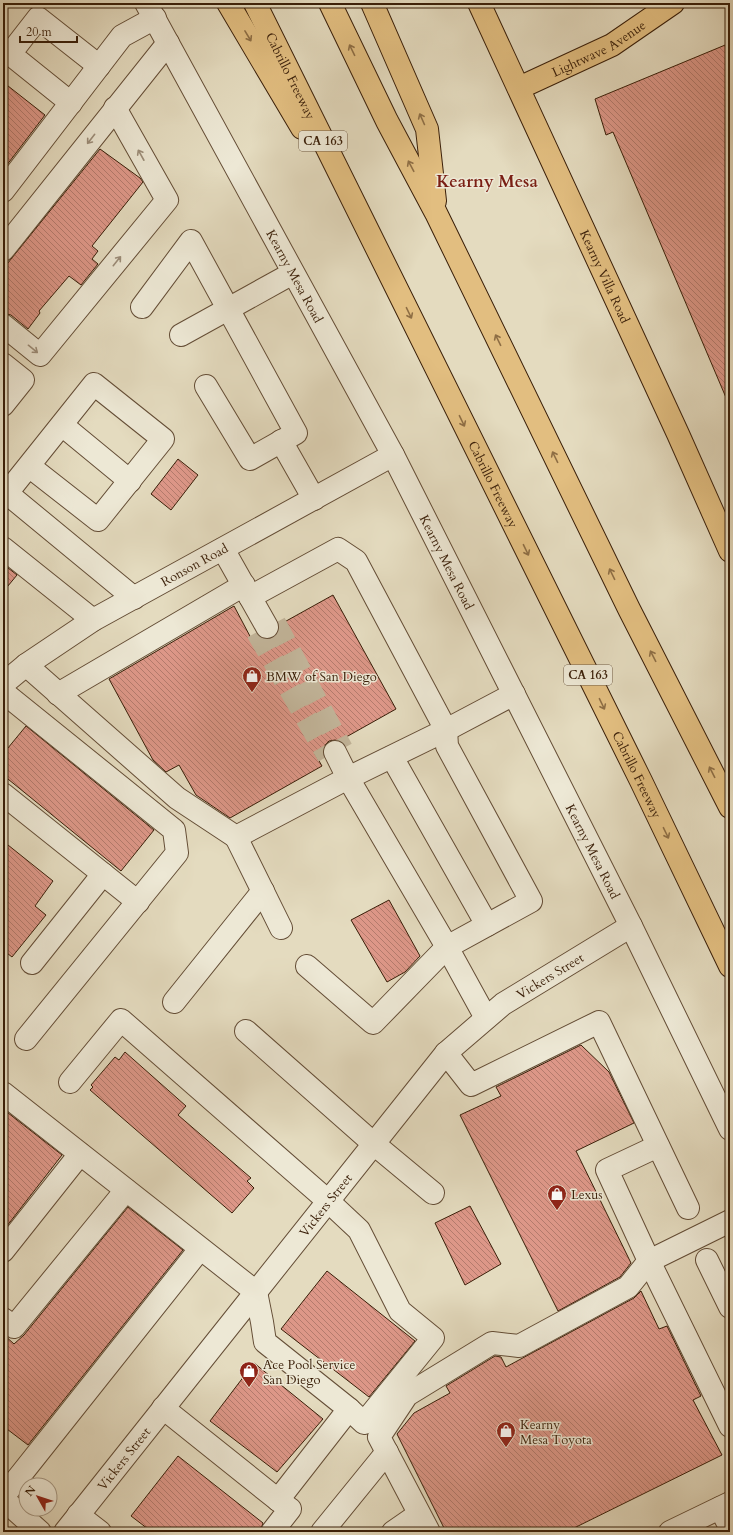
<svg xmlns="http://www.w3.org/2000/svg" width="733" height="1535" viewBox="0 0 733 1535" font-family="Cardo,serif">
	<defs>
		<pattern id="building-back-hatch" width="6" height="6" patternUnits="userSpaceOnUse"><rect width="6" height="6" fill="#dd9788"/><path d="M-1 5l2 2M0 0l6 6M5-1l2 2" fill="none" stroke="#b47b6d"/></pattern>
	</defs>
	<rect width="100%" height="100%" fill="#e4dbbf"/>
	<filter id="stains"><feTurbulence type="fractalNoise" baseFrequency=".005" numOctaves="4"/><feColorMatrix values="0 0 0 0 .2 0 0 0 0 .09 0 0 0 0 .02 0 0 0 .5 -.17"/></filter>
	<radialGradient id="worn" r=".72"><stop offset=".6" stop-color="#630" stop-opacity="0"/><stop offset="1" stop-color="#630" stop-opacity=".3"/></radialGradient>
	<!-- building -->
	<g fill="url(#building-back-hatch)" stroke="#391e08">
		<path d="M 730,43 L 730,407 L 613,132 L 606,135 L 595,99 Z"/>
		<path d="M 3,82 L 45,115 L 3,170 Z"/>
		<path d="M 100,149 L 140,178 L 143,182 L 92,246 L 98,251 L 92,259 L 98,264 L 81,285 L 69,276 L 39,311 L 40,313 L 28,329 L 11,315 L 3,313 L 3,269 Z"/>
		<path d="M 178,459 L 198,475 L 171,510 L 151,494 Z"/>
		<path d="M 3,564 L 17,575 L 3,592 Z"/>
		<path d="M 333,595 L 396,709 L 339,741 L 335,740 L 329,741 L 325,745 L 323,750 L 315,754 L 322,766 L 230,818 L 196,795 L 179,765 L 166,772 L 153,760 L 109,679 L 234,606 L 252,640 L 259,636 L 267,639 L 273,638 L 278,634 L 279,625 Z"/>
		<path d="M 26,726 L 154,830 L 121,871 L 3,775 L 3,754 Z"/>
		<path d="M 3,841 L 53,881 L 35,906 L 46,915 L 12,957 L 3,950 Z"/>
		<path d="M 389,900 L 420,956 L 405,972 L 387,982 L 351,920 Z"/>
		<path d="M 581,1045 L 609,1072 L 634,1123 L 576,1151 L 631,1263 L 620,1277 L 558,1311 L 460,1115 L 501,1096 L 496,1087 Z"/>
		<path d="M 125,1052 L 186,1106 L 178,1115 L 251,1178 L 247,1181 L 254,1188 L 232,1213 L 90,1090 L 93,1087 L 91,1085 L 115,1057 L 119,1060 Z"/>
		<path d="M 3,1109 L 62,1155 L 3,1231 Z"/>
		<path d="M 470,1206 L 501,1264 L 465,1285 L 435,1223 Z"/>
		<path d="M 128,1207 L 183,1250 L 28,1445 L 3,1426 L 3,1334 L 14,1344 L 24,1335 Z"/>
		<path d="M 327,1271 L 415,1341 L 369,1397 L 281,1329 Z"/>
		<path d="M 641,1291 L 659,1329 L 667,1326 L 701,1396 L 693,1400 L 722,1455 L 566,1532 L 446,1532 L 397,1434 L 414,1413 L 450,1393 L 446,1386 L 495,1356 L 501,1357 L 506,1367 L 634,1298 Z"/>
		<path d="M 254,1363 L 323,1419 L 277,1472 L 210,1421 Z"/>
		<path d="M 178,1456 L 263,1523 L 260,1532 L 152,1532 L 131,1516 Z"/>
	</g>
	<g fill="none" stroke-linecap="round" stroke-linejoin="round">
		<!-- minor-tunnel -->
		<g stroke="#c2b59a" stroke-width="22" stroke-dasharray="22 11" stroke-linecap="butt">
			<path d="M 275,623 L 342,749"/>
			<path d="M 257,632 L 328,756"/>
		</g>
		<!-- minor casing -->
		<g stroke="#644d36" stroke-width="24">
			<g id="minor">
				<path id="s1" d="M 146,3 L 393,455 L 631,926 L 730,1129"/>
				<path d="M 71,103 L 10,54 L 38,18 L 99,66"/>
				<path d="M 3,191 L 122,36 L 155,18"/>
				<path d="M 3,250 L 168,43"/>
				<path d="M 142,307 L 191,241 L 296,433 L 250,459 L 206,386"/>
				<path d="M 3,325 L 40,355 L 167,200 L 115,108"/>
				<path d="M 181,335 L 293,273"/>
				<path d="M 3,364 L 23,380 L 3,405"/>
				<path d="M 62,425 L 130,481"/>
				<path d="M 281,441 L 314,499"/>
				<path d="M 3,490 L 134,598"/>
				<path d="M 7,493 L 94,384 L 163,439 L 98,520 L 29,466"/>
				<path d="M 3,548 L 93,620"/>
				<path d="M 223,549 L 267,627"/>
				<path d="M 250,597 L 338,549 L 356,561 L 446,730 L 514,694"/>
				<path d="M 26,665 L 177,798 L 236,837 L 348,778 L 446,730 L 447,746 L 531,901 L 447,947 L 373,1023 L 307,966"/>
				<path id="s2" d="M 3,684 L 26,665 L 93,620 L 393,455"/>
				<path d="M 3,692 L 174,830 L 177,853 L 26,1039"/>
				<path d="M 58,694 L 244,585"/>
				<path d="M 335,752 L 348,778 L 447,947 L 486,1018"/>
				<path d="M 392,757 L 487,925"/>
				<path d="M 3,794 L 103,874"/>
				<path d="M 236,837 L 281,928"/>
				<path d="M 32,963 L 103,874 L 138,902"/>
				<path d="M 174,1002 L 263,891"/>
				<path d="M 246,1031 L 374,1144 L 433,1193"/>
				<path d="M 446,1053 L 471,1085 L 599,1022 L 688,1208"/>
				<path d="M 70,1082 L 121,1020 L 328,1201 L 359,1230 L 400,1311 L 433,1338 L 364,1423 L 349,1409"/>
				<path d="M 3,1093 L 256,1292 L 262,1322 L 265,1342 L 349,1409 L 278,1500 L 163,1408"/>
				<path d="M 658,1146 L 607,1170 L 649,1261 L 730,1426"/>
				<path d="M 3,1251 L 80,1154"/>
				<path d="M 707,1260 L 730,1307"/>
				<path d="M 3,1319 L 14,1327 L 126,1190"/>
				<path d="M 3,1497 L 200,1249"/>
				<path d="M 3,1499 L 40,1532"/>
				<path d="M 720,1508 L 730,1527"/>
				<path d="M 78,1515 L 100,1532"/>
				<path id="s3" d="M 65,1532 L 446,1053 L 503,1004 L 631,926"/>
				<path d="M 272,1532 L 290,1509 L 278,1500"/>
				<path d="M 322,1532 L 387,1452"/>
				<path d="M 393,1532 L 419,1514"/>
				<path d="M 429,1532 L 379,1437 L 407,1395 L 492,1343 L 519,1346 L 628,1287 L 649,1261 L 730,1221"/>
				<path d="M 670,1532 L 730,1503"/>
			</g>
		</g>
		<!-- major casing -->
		<g stroke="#391e08" stroke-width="24">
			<g id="major">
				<path id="s4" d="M 479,3 L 678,434 L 730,551"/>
				<path id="s5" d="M 519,88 L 612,45 L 673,3"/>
			</g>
		</g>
		<!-- highway casing -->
		<g stroke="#391e08" stroke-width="24">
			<g id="highway">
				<path d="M 228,3 L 302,128"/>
				<path id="s6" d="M 255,3 L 641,781 L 730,966"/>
				<path d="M 330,3 L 387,121 L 436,213 L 629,609 L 730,807"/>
				<path d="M 372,3 L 427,129 L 435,201"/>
			</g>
		</g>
		<!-- minor -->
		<use href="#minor" stroke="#ede8d5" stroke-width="22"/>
		<!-- major -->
		<use href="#major" stroke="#e2be80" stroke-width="22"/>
		<!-- highway -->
		<use href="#highway" stroke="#e2be80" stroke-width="22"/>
	</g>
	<!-- one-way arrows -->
	<defs><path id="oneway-shaft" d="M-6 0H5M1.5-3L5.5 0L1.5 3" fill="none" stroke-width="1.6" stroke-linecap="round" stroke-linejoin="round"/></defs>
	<g stroke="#8e6e44">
		<use href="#oneway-shaft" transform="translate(248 36) rotate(59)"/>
		<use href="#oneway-shaft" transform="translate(352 50) rotate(-116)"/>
		<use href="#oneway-shaft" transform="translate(422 119) rotate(-114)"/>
		<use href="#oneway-shaft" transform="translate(411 166) rotate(-118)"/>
		<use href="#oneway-shaft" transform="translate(409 313) rotate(64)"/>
		<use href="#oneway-shaft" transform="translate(498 340) rotate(-116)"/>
		<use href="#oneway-shaft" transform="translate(462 421) rotate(64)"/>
		<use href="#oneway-shaft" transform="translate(555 457) rotate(-116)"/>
		<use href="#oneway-shaft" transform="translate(526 550) rotate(64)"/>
		<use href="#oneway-shaft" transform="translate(612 574) rotate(-116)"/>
		<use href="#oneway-shaft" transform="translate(653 656) rotate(-117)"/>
		<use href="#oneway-shaft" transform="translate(602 704) rotate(64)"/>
		<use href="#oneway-shaft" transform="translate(712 772) rotate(-117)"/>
		<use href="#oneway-shaft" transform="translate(666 833) rotate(64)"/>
	</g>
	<g stroke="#9c8d79">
		<use href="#oneway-shaft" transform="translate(91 139) rotate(128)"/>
		<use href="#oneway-shaft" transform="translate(141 155) rotate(-119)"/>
		<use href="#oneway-shaft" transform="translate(117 261) rotate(-51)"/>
		<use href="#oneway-shaft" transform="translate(33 349) rotate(39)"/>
	</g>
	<!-- icons -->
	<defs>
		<g id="shop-pin" transform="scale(1)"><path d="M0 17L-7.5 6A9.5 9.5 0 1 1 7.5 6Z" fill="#8f2418" stroke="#ede8d5"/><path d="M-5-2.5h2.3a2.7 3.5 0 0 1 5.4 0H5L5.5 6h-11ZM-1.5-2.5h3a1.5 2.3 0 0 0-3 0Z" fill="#fff"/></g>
	</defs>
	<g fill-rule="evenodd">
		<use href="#shop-pin" x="252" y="676"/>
		<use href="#shop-pin" x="557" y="1194"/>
		<use href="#shop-pin" x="249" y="1371"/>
		<use href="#shop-pin" x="506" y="1431"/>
	</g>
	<g text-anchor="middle" stroke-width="3" stroke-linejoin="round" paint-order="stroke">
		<!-- shield labels -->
		<g fill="#ede8d5" stroke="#6f5b46" stroke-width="1">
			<rect x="299" y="131" width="48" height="20" rx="3"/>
			<rect x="564" y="665" width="48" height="20" rx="3"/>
		</g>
		<g font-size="12" font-weight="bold" fill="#391e08">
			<text x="323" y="145">CA 163</text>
			<text x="588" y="679">CA 163</text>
		</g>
		<!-- street labels -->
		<g font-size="13" fill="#391e08" stroke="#ede8d5">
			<text dy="5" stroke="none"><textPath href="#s5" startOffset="89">Lightwave Avenue</textPath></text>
			<text dy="5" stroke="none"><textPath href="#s6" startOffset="81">Cabrillo Freeway</textPath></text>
			<text dy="5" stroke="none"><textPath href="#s1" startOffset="311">Kearny Mesa Road</textPath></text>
			<text dy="5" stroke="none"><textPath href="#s4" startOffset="301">Kearny Villa Road</textPath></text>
			<text dy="5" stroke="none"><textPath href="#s6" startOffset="537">Cabrillo Freeway</textPath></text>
			<text dy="5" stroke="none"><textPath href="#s1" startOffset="635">Kearny Mesa Road</textPath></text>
			<text dy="5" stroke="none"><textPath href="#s2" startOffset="226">Ronson Road</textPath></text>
			<text dy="5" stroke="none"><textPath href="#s6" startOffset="861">Cabrillo Freeway</textPath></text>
			<text dy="5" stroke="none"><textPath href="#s1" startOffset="959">Kearny Mesa Road</textPath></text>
			<text dy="5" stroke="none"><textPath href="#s3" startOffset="742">Vickers Street</textPath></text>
			<text dy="5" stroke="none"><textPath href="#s3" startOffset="418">Vickers Street</textPath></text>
			<text dy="5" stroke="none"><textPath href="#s3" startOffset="94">Vickers Street</textPath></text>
		</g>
		<!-- poi labels -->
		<g font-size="13" fill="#391e08" stroke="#ede8d5" text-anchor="start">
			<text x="266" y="681">BMW of San Diego</text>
			<text x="571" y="1199">Lexus</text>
			<text x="263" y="1369">Ace Pool Service<tspan x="263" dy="15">San Diego</tspan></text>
			<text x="520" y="1429">Kearny<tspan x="520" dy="15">Mesa Toyota</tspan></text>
		</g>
		<!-- district labels -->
		<g font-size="17" font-weight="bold" fill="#7a1f14" stroke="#ede8d5">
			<text x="487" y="187">Kearny Mesa</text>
		</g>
	</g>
	<!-- margin -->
	<rect width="733" height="1535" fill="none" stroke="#e4dbbf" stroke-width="16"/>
	<rect x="4" y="4" width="725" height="1527" fill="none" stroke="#391e08" stroke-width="2"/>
	<rect x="8" y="8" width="717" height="1519" fill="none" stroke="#391e08"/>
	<!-- north arrow -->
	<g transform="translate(38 1497) rotate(309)"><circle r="19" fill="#ede8d5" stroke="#a59783"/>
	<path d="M0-3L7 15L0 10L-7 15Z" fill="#8f2418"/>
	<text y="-6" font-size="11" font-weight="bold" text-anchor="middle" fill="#391e08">N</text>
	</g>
	<!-- scale -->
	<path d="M20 36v6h57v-6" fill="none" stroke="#391e08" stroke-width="2"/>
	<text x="26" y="36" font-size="12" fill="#391e08" stroke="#ede8d5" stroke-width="3" paint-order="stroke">20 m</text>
	<rect width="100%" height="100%" filter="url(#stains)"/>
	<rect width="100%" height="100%" fill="url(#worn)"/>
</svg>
